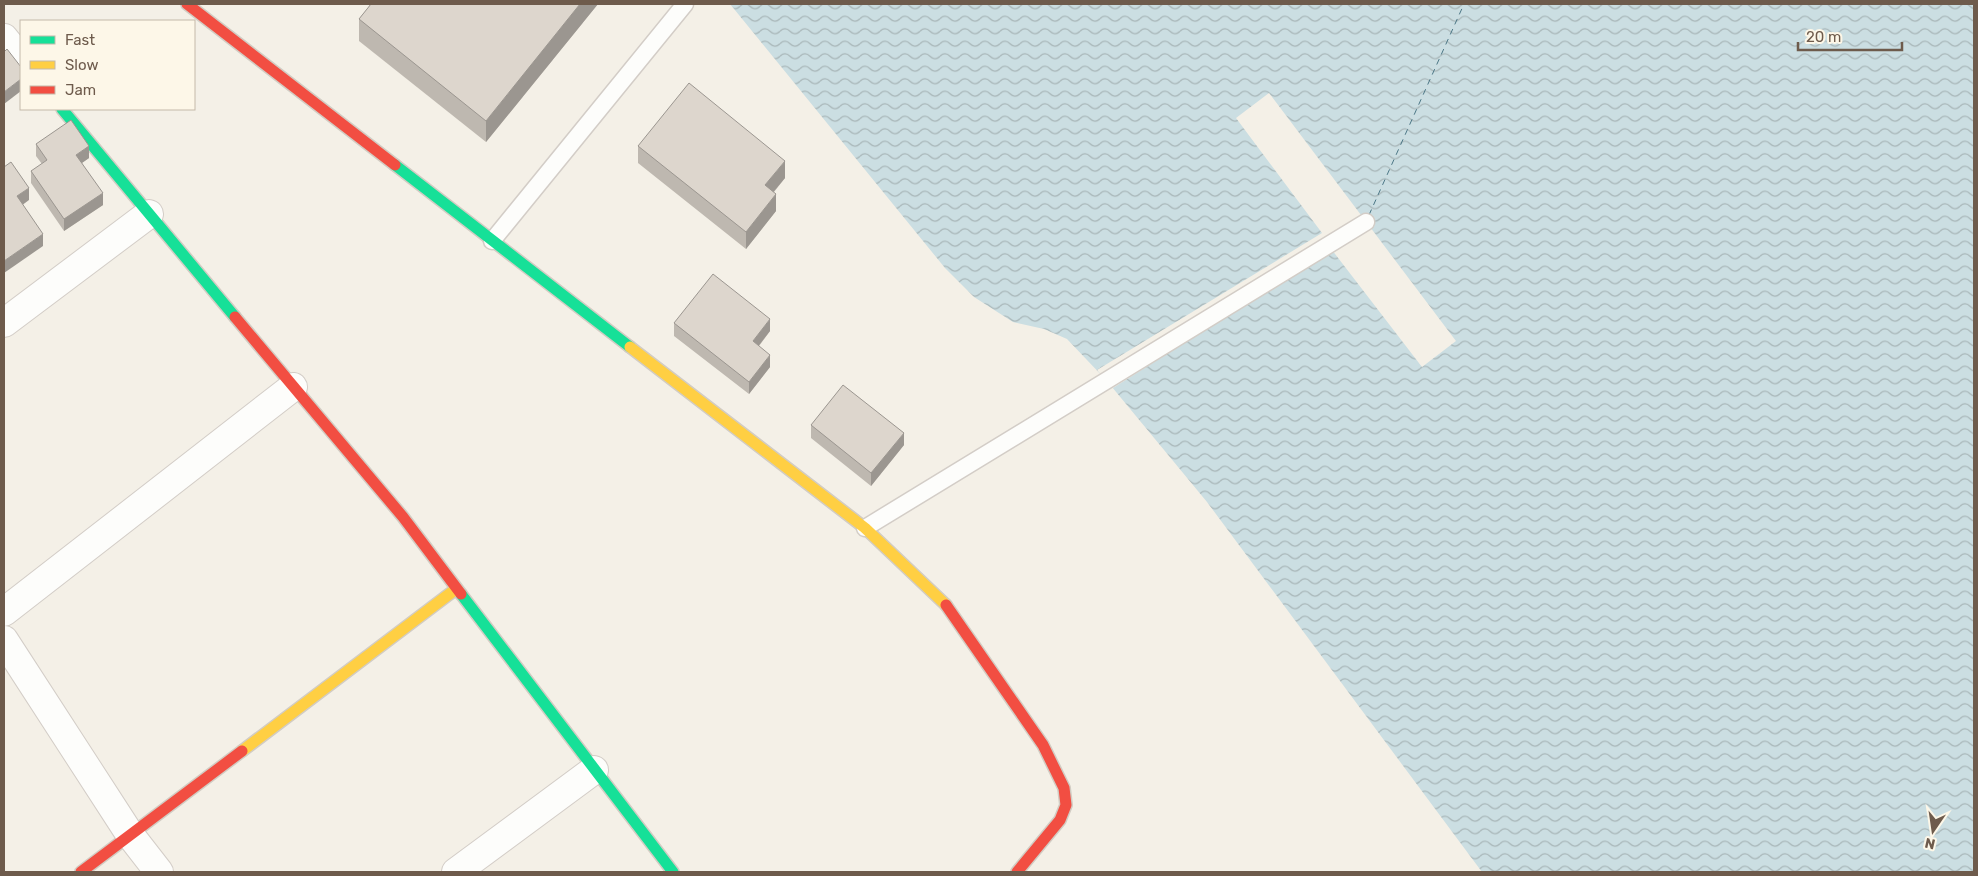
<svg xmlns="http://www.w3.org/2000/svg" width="1978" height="876" viewBox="0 0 1978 876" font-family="Rubik,sans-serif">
	<defs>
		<pattern id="water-waves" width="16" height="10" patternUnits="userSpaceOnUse" patternTransform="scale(1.25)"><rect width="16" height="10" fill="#cbdee2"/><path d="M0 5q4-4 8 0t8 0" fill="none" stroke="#a9b7b9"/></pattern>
	</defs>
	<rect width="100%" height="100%" fill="#f4f0e7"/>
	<!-- water -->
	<path fill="url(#water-waves)" d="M 730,4 L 1974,4 L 1974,872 L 1482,872 L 1207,502 L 1107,381 L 1067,339 L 1044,329 L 1013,322 L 974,297 L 945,268 Z"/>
	<!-- pier -->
	<path fill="#f4f0e7" d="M 1269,93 L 1456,341 L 1422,367 L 1332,250 L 1113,388 L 1097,370 L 1322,233 L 1236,118 Z"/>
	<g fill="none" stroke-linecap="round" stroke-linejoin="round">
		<!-- ferry -->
		<path stroke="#4c7786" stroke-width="1" stroke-dasharray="6 5" stroke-linecap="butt" d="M 1369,215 L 1464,4"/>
		<!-- lane casing -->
		<g stroke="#d3cdc7" stroke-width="19">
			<g id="lane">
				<path d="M 492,241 L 685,4"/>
				<path d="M 865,528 L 1366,222"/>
			</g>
		</g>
		<!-- street casing -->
		<g stroke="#d3cdc7" stroke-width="30">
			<g id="street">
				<path d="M 4,38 L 21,59"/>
				<path d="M 4,323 L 149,214"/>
				<path d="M 4,612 L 293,387"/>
				<path d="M 4,640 L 131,836 L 159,872"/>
				<path d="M 456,872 L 594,770"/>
			</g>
		</g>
		<!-- fast casing -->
		<g stroke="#d2ccc3" stroke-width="14">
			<g id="fast">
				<path d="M 62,109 L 235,317"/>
				<path d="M 395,165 L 630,347"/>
				<path d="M 461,594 L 673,872"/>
			</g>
		</g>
		<!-- slow casing -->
		<g stroke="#d2ccc3" stroke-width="14">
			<g id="slow">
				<path d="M 630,347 L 865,528 L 946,605"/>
				<path d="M 242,751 L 456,589"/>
			</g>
		</g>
		<!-- jam casing -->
		<g stroke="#d2ccc3" stroke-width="14">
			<g id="jam">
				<path d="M 187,4 L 395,165"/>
				<path d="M 235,317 L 403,517 L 461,594"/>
				<path d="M 946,605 L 1043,745 L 1064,788 L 1066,805 L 1060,820 L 1017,872"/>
				<path d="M 81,872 L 242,751"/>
			</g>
		</g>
		<!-- lane -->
		<use href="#lane" stroke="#fdfdfb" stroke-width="16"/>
		<!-- street -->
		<use href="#street" stroke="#fdfdfb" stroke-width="28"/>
		<!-- fast -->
		<use href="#fast" stroke="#16e098" stroke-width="11"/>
		<!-- slow -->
		<use href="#slow" stroke="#ffcf43" stroke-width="11"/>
		<!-- jam -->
		<use href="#jam" stroke="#f24e42" stroke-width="11"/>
	</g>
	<!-- wall -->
	<g fill="#beb8b0">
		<path d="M 371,4 L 598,4 L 486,142 L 359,41 L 359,19 Z"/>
		<path d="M 36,144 L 89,158 L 82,163 L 103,205 L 64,231 L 31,183 L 31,171 L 42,164 L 36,156 Z"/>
		<path d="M 638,146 L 785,178 L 774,192 L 776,211 L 746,249 L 638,163 Z"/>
		<path d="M 674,323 L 770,331 L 759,346 L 770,367 L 749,394 L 674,336 Z"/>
		<path d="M 811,425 L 904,445 L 871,486 L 811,438 Z"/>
	</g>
	<!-- shaded-wall -->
	<g fill="#9b9690">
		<path d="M 580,4 L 598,4 L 486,142 L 486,121 Z"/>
		<path d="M 21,79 L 21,91 L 4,104 L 4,92 Z"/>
		<path d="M 89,146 L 89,158 L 76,167 L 76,155 Z"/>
		<path d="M 785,161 L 785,178 L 765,202 L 765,185 Z"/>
		<path d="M 29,188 L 29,200 L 17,209 L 17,196 Z"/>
		<path d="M 103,193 L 103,205 L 64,231 L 64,219 Z"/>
		<path d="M 776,194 L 776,211 L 746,249 L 746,232 Z"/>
		<path d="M 43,234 L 43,246 L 4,273 L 4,261 Z"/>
		<path d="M 770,319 L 770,331 L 753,353 L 753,341 Z"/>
		<path d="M 770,355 L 770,367 L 749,394 L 749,382 Z"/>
		<path d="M 904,433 L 904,445 L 871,486 L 871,473 Z"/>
	</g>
	<!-- building -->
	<g fill="#ddd6cd" stroke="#9b9690">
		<path d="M 371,4 L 580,4 L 486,121 L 359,19 Z"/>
		<path d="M 7,49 L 21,67 L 21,79 L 4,92 L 4,52 Z"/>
		<path d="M 689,83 L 785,161 L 765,185 L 776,194 L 746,232 L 638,146 Z"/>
		<path d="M 71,120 L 89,146 L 76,155 L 103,193 L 64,219 L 31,171 L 47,160 L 36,144 Z"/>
		<path d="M 11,162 L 29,188 L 17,196 L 43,234 L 4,261 L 4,167 Z"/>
		<path d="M 713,274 L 770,319 L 753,341 L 770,355 L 749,382 L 674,323 Z"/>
		<path d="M 843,385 L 904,433 L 871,473 L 811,425 Z"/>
	</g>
	<!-- border -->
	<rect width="1978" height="876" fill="none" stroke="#6e5b4c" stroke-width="10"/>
	<!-- legend -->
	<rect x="20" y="20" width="175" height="90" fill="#fdf7e8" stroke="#c4b9aa"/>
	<rect x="30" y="36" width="25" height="8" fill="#16e098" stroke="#c4b9aa"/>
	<text x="65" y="45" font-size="15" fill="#6e5b4c">Fast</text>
	<rect x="30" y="61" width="25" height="8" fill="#ffcf43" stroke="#c4b9aa"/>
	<text x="65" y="70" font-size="15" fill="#6e5b4c">Slow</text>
	<rect x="30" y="86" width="25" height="8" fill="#f24e42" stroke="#c4b9aa"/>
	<text x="65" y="95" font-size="15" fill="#6e5b4c">Jam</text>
	<!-- north arrow -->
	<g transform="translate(1933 831) rotate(193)" stroke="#fdf7e8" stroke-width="4" paint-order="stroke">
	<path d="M0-4L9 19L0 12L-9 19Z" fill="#6e5b4c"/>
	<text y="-8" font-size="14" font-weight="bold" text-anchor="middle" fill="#6e5b4c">N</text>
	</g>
	<!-- scale -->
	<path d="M1798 42v8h104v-8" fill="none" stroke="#6e5b4c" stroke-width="2.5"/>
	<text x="1806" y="42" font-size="15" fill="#6e5b4c" stroke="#fdf7e8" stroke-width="4" paint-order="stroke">20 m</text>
</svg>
